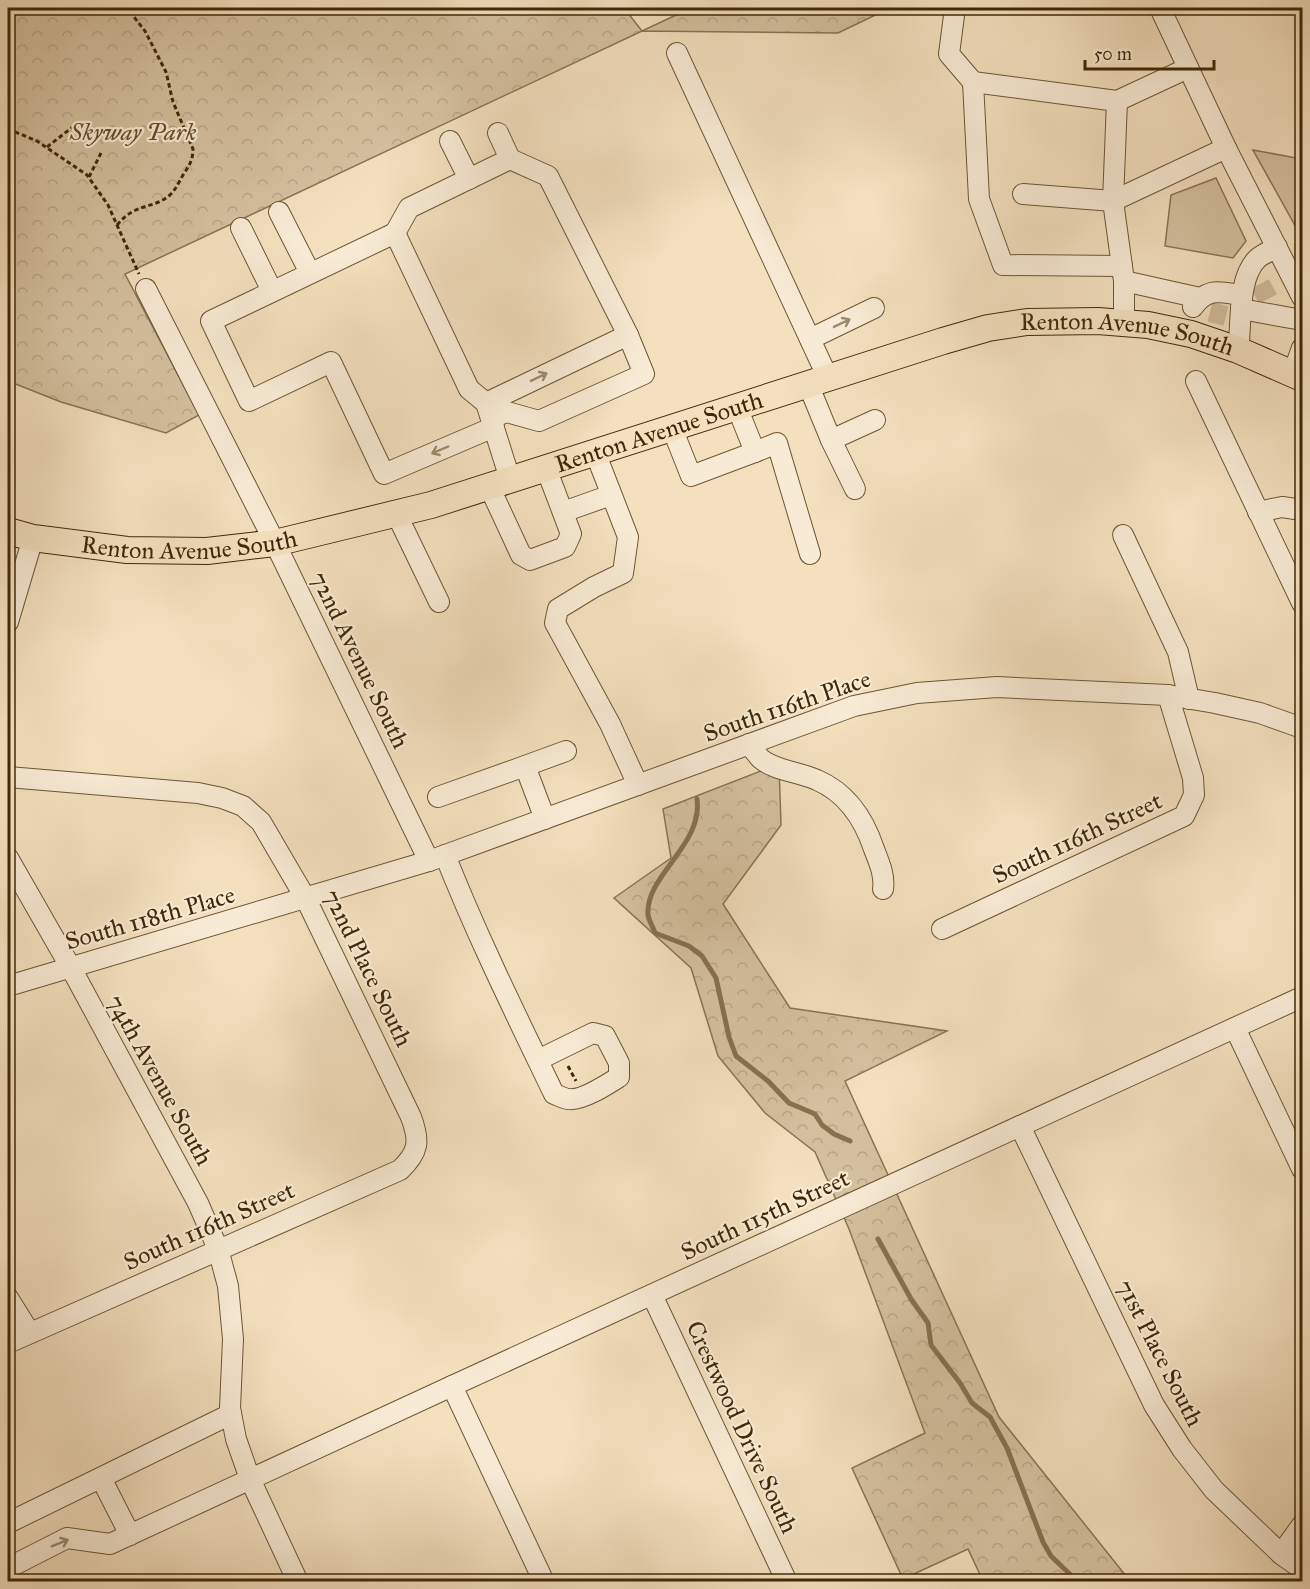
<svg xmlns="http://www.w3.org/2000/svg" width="1310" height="1589" viewBox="0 0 1310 1589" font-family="'IM FELL Great Primer',serif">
	<defs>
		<pattern id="forest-crowns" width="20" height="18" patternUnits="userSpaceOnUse" patternTransform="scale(1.5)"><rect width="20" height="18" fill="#d5c1a0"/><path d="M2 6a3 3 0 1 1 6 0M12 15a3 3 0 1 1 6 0" fill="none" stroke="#b8a688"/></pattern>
	</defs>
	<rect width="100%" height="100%" fill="#f4e0bf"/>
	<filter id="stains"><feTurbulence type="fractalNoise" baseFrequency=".00333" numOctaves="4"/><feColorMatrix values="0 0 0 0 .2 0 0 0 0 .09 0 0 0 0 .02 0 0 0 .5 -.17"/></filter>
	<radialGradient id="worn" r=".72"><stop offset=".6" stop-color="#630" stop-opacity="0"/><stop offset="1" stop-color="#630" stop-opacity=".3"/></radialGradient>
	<!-- grass -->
	<g fill="#d5c1a0" stroke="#8a7453" stroke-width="1.5">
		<path d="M 1253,150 L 1302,159 L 1302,238 Z"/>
		<path d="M 1216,178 L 1246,241 L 1233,258 L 1165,246 L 1171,195 Z"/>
	</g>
	<!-- forest -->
	<g fill="url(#forest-crowns)" stroke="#8a7453" stroke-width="1.5">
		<path d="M 8,8 L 624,8 L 642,31 L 691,8 L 890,8 L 838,33 L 642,31 L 125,274 L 199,415 L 166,433 L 61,402 L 8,381 Z"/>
		<path d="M 779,764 L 781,825 L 723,904 L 790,1008 L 947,1031 L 845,1081 L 999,1417 L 1130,1581 L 983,1581 L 968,1549 L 903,1579 L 852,1468 L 925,1433 L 849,1229 L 815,1152 L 765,1113 L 718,1056 L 691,968 L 614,898 L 671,858 L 663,809 Z"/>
	</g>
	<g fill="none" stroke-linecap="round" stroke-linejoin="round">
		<!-- stream -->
		<g stroke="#87714f" stroke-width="5">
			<path d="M 697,799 C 703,846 645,875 648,915 C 649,921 653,927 655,933 L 689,946 L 702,956 L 716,978 L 729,1037 L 736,1056 L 768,1081 L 789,1103 L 815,1114 L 822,1125 L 834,1134 L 850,1141"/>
			<path d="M 878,1239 L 911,1299 L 928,1323 L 931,1345 L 960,1383 L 972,1403 L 990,1417 L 1007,1448 L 1043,1542 L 1051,1556 L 1078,1582"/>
		</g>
		<!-- minor-tunnel -->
		<g stroke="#d0bb9a" stroke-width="20" stroke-dasharray="20 10" stroke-linecap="butt">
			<path d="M 1260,284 L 1268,299"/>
			<path d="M 1210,312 L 1226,316"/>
		</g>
		<!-- minor casing -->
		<g stroke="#6d5634" stroke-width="22">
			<g id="minor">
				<path d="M 955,8 L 949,54 L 973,82 L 1117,101 L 1188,68"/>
				<path d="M 1160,8 L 1226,148 L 1302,297"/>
				<path d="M 677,53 L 828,378"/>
				<path d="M 973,82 L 979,199 L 1003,265 L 1122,266"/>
				<path d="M 1117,101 L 1113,201 L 1124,281 L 1124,322"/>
				<path d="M 450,141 L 469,179"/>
				<path d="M 510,159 L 548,176 L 628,335"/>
				<path d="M 1023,194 L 1113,201 L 1226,148"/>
				<path d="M 279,212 L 310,273"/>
				<path d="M 241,228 L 272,291"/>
				<path d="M 395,233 L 409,208 L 510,159 L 498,133"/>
				<path d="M 1124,281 L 1200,298"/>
				<path d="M 146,289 L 275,543 L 429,861"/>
				<path d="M 1193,307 C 1208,287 1219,292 1241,295"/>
				<path d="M 1241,309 L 1302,320"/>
				<path d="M 810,339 L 874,308"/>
				<path d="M 1238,350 C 1242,324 1237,279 1257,259 C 1262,254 1271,251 1277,247"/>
				<path d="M 1293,373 L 1302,348"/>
				<path d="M 1196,381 L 1302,603"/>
				<path d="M 808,384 L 831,440 L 855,489"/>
				<path d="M 486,403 L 628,335 L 644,374 L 539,421 L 507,412 L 491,418"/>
				<path d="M 494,427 L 384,474 L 331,362 L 249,401 L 211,321 L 395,233 L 469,389 L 486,403 L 510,479"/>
				<path d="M 672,428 L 691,476 L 755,452 L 737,407"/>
				<path d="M 831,440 L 875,420"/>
				<path d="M 595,452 L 628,537 L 623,573 L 594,587 L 558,609 L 555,623 L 610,724 L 638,785"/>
				<path d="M 755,452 L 777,443 L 810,554"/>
				<path d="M 489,486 L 521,555 L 530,560 L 565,547 L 571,534 L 546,468"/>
				<path d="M 563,512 L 611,495"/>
				<path d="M 1258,512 L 1282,507 L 1302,510"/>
				<path d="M 396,513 L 439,602"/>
				<path d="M 1123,535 L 1178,652 L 1189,699"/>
				<path d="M 8,622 L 33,538"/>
				<path d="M 749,744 C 753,749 757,755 761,759 C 776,771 800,772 817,780 C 847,793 864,819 874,849 C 879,862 885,875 883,889"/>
				<path d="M 525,766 L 566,751"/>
				<path d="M 8,777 L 198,793 L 222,798 L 243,806 L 261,822 L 306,899 L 411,1117 C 420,1141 419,1152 400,1170 L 8,1343"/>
				<path d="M 438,797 L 525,766 L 545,819"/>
				<path d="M 445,855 C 477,936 516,1015 554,1094 C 558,1095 564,1099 569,1099 C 582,1101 608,1084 619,1077 L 619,1063 L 605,1036 L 593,1033 L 538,1060"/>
				<path d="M 8,858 L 71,968 L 198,1203 L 218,1249 L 228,1286 L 233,1339 L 230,1408 L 236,1439 L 250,1479 L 298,1582"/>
				<path d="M 942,929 L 1184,816 L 1194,795 L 1193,778 L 1168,695"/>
				<path d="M 8,986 L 429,861 L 854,706 L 917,693 L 997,687 L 1168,695 L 1215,703 L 1260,713 L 1302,728"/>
				<path d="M 1235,1028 L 1302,1169"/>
				<path d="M 1020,1126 L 1154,1405 L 1182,1449 L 1214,1490 L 1281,1554 L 1302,1569"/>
				<path d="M 652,1295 L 787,1582"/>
				<path d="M 8,1298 L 30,1333"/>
				<path d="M 452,1386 L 544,1582"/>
				<path d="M 101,1478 L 130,1535"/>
				<path d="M 8,1523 L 231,1414"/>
				<path d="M 1281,1554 L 1302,1525"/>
				<path d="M 8,1568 L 67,1538 L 110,1544 L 452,1386 L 1302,997"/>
			</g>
		</g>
		<!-- major casing -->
		<g stroke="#402806" stroke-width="28">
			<g id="major">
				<path id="s1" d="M 8,531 L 33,538 L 127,550 L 207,551 L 275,543 L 431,505 L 943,341 L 988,328 L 1027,322 L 1098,321 L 1148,325 L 1191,334 L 1238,350 L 1302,378"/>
			</g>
		</g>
		<!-- path -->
		<g stroke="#402806" stroke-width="3" stroke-dasharray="4.5 3" stroke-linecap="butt">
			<path d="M 8,13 L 14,8"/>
			<path d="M 8,129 L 37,141 L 87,175 L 108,205 L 139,274"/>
			<path d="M 47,147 L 74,126"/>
			<path d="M 89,177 L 101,153"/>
			<path d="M 117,225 C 136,202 152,210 170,195 C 176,189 179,182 183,175 C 189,166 193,160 193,149 L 173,102 L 166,72 L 145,31 L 127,8"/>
			<path d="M 568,1066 L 576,1081"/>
		</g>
		<!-- minor -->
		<use href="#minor" stroke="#f8ebd5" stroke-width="20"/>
		<!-- major -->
		<use href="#major" stroke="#f4e0bf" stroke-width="26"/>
	</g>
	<!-- one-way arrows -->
	<defs><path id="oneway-shaft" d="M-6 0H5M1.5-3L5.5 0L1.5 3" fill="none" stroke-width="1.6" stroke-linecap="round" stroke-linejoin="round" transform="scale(1.5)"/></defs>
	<g stroke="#9c8a6e">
		<use href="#oneway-shaft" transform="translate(842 323) rotate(-26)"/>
		<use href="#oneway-shaft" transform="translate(539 377) rotate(-26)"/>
		<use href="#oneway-shaft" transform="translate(440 450) rotate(157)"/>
		<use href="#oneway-shaft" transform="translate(60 1543) rotate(-22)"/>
	</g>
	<g text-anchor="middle" stroke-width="4.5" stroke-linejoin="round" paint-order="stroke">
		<!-- park labels -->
		<g font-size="24" font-style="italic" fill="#654e2c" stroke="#f8ebd5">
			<text x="133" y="140">Skyway Park</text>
		</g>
		<!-- street labels -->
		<g font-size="24" fill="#402806" stroke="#f8ebd5">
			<text dy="8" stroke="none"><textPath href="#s1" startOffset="1155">Renton Avenue South</textPath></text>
			<text dy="8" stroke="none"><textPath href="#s1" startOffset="669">Renton Avenue South</textPath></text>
			<text dy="8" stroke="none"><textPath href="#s1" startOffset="183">Renton Avenue South</textPath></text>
			<text transform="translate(360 660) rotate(64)" y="8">72nd Avenue South</text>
			<text transform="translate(787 706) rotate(-19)" y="8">South 116th Place</text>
			<text transform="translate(1077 838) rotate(-25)" y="8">South 116th Street</text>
			<text transform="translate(150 918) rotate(-16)" y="8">South 118th Place</text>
			<text transform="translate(368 968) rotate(64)" y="8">72nd Place South</text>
			<text transform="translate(160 1080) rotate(61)" y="8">74th Avenue South</text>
			<text transform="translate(765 1215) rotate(-25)" y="8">South 115th Street</text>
			<text transform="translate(209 1226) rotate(-24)" y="8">South 116th Street</text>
			<text transform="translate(1160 1353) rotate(63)" y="8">71st Place South</text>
			<text transform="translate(742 1427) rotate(65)" y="8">Crestwood Drive South</text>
		</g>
	</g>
	<!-- margin -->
	<rect width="1310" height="1589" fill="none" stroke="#f4e0bf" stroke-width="30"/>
	<rect x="9" y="9" width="1292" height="1571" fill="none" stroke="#402806" stroke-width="3"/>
	<rect x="15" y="15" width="1280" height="1559" fill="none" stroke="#402806" stroke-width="1.5"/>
	<!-- scale -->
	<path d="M1085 60v9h129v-9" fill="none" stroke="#402806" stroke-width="3"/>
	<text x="1094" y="60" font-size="18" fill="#402806" stroke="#f8ebd5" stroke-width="4.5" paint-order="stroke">50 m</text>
	<rect width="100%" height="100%" filter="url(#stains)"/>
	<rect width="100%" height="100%" fill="url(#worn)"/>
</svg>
